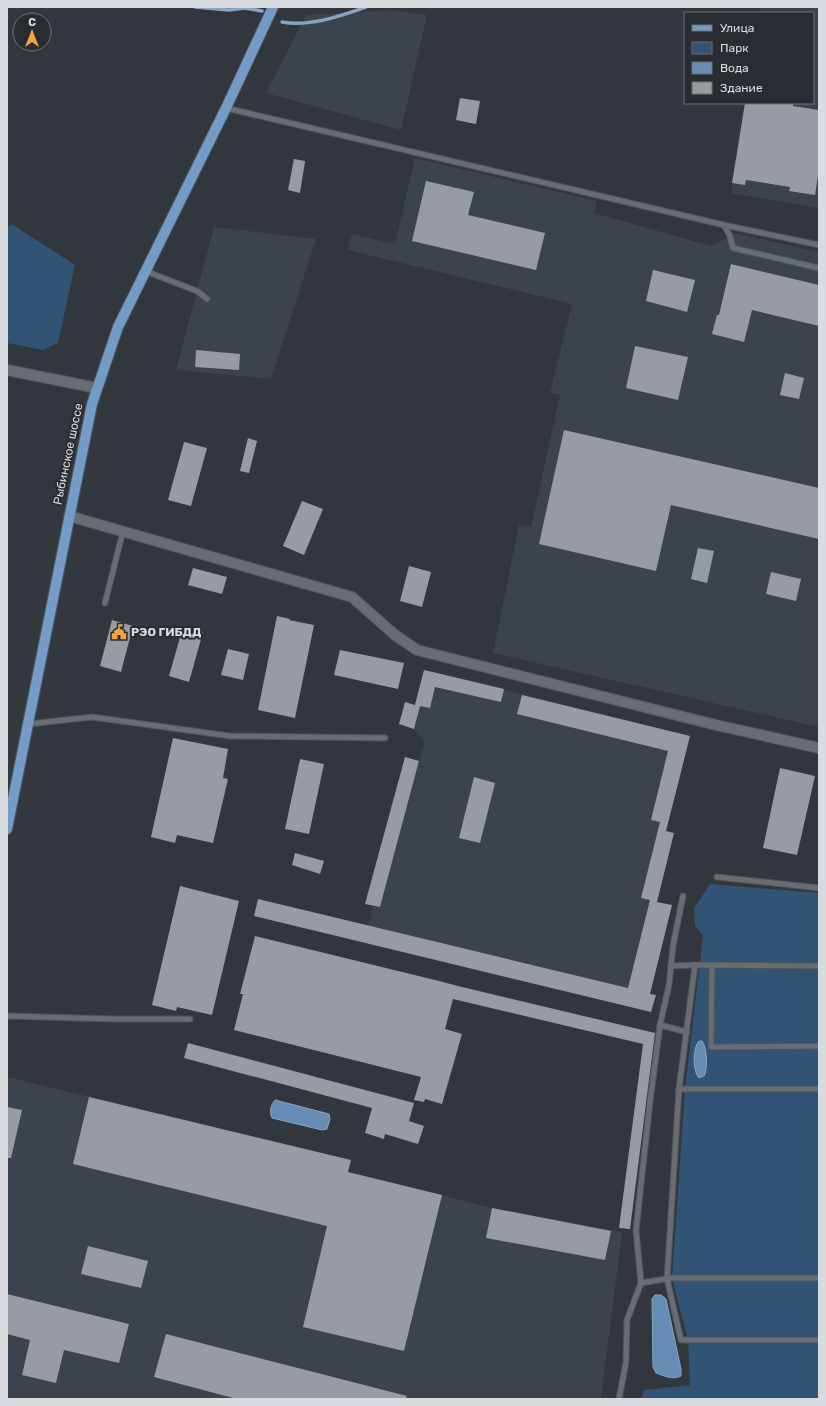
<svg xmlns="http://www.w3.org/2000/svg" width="826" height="1406" viewBox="0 0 826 1406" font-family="Rubik,sans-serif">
	<rect width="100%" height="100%" fill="#32373d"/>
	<!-- built -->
	<g fill="#3b434d">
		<path d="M 761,7 L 819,7 L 819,208 L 731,193 L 745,103 L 813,103 L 813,13 L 760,13 Z"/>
		<path d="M 393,10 L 427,15 L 401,130 L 266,93 L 306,15 Z"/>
		<path d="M 415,158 L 597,201 L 594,213 L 711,246 L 736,233 L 819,252 L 819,727 L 493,653 L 519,525 L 531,527 L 560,395 L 550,392 L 572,304 L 348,250 L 352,234 L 395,244 Z"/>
		<path d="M 214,227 L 316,239 L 271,379 L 176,370 Z"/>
		<path d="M 424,670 L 690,736 L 668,824 L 660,822 L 641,898 L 650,900 L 628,988 L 368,926 L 373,906 L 380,907 L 425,741 L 414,729 L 420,707 L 415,705 Z"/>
		<path d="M 7,1077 L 351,1160 L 348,1172 L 492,1208 L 622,1232 L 601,1399 L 7,1399 Z"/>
	</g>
	<!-- green -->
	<g fill="#315374">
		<path d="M 13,225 L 75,265 L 58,343 L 43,350 L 7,343 L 7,226 Z"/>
		<path d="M 710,884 L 819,893 L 819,1399 L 641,1399 L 644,1390 L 690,1385 L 688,1340 L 672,1278 L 685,1089 L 703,936 L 695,925 L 694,908 Z"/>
	</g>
	<!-- water -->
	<g fill="#658cb4" stroke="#88a4c1">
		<path d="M 699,1041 L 702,1041 C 707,1046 708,1071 704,1076 L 699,1078 C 692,1071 693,1047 699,1041 Z"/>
		<path d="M 275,1100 L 329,1114 L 330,1119 L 327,1129 L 322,1130 L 272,1118 C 269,1112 271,1104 275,1100 Z"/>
		<path d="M 655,1295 L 661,1295 L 666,1299 L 681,1369 L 681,1376 C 673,1380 664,1376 656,1373 L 653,1367 L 652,1299 Z"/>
	</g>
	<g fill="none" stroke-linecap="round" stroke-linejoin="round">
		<!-- stream -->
		<g stroke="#88a4c1" stroke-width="3.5">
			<path d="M 195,7 L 229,10 L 245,8 L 262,11"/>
			<path d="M 282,22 C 310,27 340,16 366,7"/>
		</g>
	</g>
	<!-- building -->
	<g fill="#969ca2">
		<path d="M 460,98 L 480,101 L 476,124 L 456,120 Z"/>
		<path d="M 745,103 L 786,103 L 793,104 L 793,106 L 819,110 L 819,169 L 815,195 L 789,191 L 790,187 L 746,180 L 745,185 L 732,183 Z"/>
		<path d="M 294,159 L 305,161 L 300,193 L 288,190 Z"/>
		<path d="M 426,181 L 474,192 L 468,215 L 545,233 L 536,270 L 412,241 Z"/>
		<path d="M 731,264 L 819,285 L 819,326 L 752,310 L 744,342 L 712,334 L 717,315 L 719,315 Z"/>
		<path d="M 653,270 L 695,280 L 687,312 L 646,301 Z"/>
		<path d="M 635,346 L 688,357 L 678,400 L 626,388 Z"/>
		<path d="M 196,350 L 240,354 L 239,370 L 195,367 Z"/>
		<path d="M 785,373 L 804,378 L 799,399 L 780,395 Z"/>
		<path d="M 564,430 L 819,488 L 819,539 L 671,505 L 656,571 L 539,544 Z"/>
		<path d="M 248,438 L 257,441 L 249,473 L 240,471 Z"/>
		<path d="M 184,442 L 207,448 L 191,506 L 168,500 Z"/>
		<path d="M 302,501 L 323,509 L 304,555 L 283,546 Z"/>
		<path d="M 698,548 L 714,551 L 707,583 L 691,579 Z"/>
		<path d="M 409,566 L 431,572 L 422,607 L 400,601 Z"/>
		<path d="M 193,568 L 227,577 L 222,594 L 188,585 Z"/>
		<path d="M 771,572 L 801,579 L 796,601 L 766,594 Z"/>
		<path d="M 277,616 L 290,619 L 289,620 L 314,625 L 295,718 L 258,710 Z"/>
		<path d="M 112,620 L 133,626 L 121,672 L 100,666 Z"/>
		<path d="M 183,627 L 203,632 L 189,682 L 169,676 Z"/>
		<path d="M 228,649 L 249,654 L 243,680 L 221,675 Z"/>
		<path d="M 340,650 L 404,663 L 398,689 L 334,675 Z"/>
		<path d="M 424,670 L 504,689 L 501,702 L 435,687 L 430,708 L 420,706 L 414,729 L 399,724 L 405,702 L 415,705 Z"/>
		<path d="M 522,695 L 690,736 L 666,831 L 674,833 L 657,902 L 672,905 L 650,994 L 656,995 L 651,1012 L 254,916 L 258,899 L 628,988 L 650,900 L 641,898 L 660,822 L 651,820 L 668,751 L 517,714 Z"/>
		<path d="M 173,738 L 228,749 L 223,778 L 228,779 L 213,843 L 177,835 L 175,843 L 151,837 Z"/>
		<path d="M 405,757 L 419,761 L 380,907 L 365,904 Z"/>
		<path d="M 300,759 L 324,764 L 309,834 L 285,829 Z"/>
		<path d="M 780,768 L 815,776 L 797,855 L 763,848 Z"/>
		<path d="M 474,777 L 495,783 L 480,843 L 459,838 Z"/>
		<path d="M 295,853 L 324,861 L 320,874 L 292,865 Z"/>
		<path d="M 180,886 L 239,901 L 212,1015 L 177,1007 L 176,1011 L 152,1005 Z"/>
		<path d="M 255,936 L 435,980 L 462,987 L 655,1033 L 630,1229 L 619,1228 L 643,1044 L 453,999 L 445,1029 L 462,1034 L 442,1104 L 425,1099 L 424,1102 L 414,1100 L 421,1077 L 234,1030 L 243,994 L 240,994 Z"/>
		<path d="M 188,1043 L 414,1103 L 409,1121 L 424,1126 L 418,1144 L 385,1134 L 384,1139 L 365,1133 L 372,1108 L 184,1058 Z"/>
		<path d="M 89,1097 L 351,1160 L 348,1172 L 442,1195 L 404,1351 L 303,1327 L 327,1226 L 73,1164 Z"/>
		<path d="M 7,1107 L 22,1110 L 11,1158 L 7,1158 Z"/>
		<path d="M 492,1208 L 611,1231 L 605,1260 L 486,1238 Z"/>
		<path d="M 88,1246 L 148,1261 L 141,1288 L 81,1274 Z"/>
		<path d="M 7,1294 L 129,1324 L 119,1363 L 64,1350 L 56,1383 L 22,1375 L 30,1340 L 7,1334 Z"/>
		<path d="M 166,1334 L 407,1396 L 406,1399 L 237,1399 L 154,1377 Z"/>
	</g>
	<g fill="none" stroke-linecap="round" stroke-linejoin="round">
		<!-- lane casing -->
		<g stroke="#4f5458" stroke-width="7">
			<g id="lane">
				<path d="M 226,108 L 724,225 L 819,245"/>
				<path d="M 724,225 L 730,236 L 733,248 L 819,268"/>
				<path d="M 145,271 L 197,291 L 207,299"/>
				<path d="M 105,603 L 123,531"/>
				<path d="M 28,724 L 92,717 L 230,736 L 385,738"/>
				<path d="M 717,877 L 819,888"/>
				<path d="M 712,965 L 711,1047 L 819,1046"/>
				<path d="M 671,966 L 695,965"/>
				<path d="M 819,966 L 695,965 L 679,1089 L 667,1279 L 681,1340 L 819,1340"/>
				<path d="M 7,1016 L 113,1019 L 190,1019"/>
				<path d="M 660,1025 L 687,1032"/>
				<path d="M 679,1089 L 819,1089"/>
				<path d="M 641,1283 L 672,1278 L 819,1278"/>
				<path d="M 619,1399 L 626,1362 L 627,1320 L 641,1283 L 636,1230 L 650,1102 L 660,1025 L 669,985 L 673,946 L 683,896"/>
			</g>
		</g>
		<!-- street casing -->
		<g stroke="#4f5458" stroke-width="12">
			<g id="street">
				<path d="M 7,370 L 97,388"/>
				<path d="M 69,516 L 352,597 L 395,635 L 417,650 L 716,725 L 819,748"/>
			</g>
		</g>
		<!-- primary casing -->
		<g stroke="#4f5458" stroke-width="12">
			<path id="primary" d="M 7,829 L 92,404 L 118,327 L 226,108 L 273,7"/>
		</g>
		<!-- lane -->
		<use href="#lane" stroke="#676d73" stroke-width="5"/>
		<!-- street -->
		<use href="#street" stroke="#676d73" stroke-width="10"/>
		<!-- primary -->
		<use href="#primary" stroke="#729cc6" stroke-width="10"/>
	</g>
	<!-- icons -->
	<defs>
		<g id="civic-bare" transform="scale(1.2)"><path d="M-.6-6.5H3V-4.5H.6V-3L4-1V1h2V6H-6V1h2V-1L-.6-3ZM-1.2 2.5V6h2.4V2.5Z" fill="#f1a540" stroke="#292d32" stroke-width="2.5" paint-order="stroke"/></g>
	</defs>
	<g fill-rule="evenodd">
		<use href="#civic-bare" x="119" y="632"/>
	</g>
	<g text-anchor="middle" stroke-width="4" stroke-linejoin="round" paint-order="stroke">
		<!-- street labels -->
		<g font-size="12" fill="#d8dcdf" stroke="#292d32">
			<text transform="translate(68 454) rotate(-78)" y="4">Рыбинское шоссе</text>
		</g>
		<!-- poi labels -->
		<g font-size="12" font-weight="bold" fill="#d8dcdf" stroke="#292d32" text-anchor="start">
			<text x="131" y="636">РЭО ГИБДД</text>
		</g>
	</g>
	<!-- border -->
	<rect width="826" height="1406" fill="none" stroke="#d8dcdf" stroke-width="16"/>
	<!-- legend -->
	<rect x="684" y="12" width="130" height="92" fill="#292d32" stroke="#6f7377"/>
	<rect x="692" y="25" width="20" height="6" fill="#729cc6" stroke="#6f7377"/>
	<text x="720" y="32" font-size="12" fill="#d8dcdf">Улица</text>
	<rect x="692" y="42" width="20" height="12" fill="#315374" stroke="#6f7377"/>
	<text x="720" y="52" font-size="12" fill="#d8dcdf">Парк</text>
	<rect x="692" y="62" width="20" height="12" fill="#658cb4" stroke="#6f7377"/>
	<text x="720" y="72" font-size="12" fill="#d8dcdf">Вода</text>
	<rect x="692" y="82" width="20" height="12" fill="#969ca2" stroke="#6f7377"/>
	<text x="720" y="92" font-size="12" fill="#d8dcdf">Здание</text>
	<!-- north arrow -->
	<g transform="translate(32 32)"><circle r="19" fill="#292d32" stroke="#6f7377"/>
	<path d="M0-3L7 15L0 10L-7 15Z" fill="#f1a540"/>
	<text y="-6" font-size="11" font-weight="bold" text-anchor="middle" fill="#d8dcdf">С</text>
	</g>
</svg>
